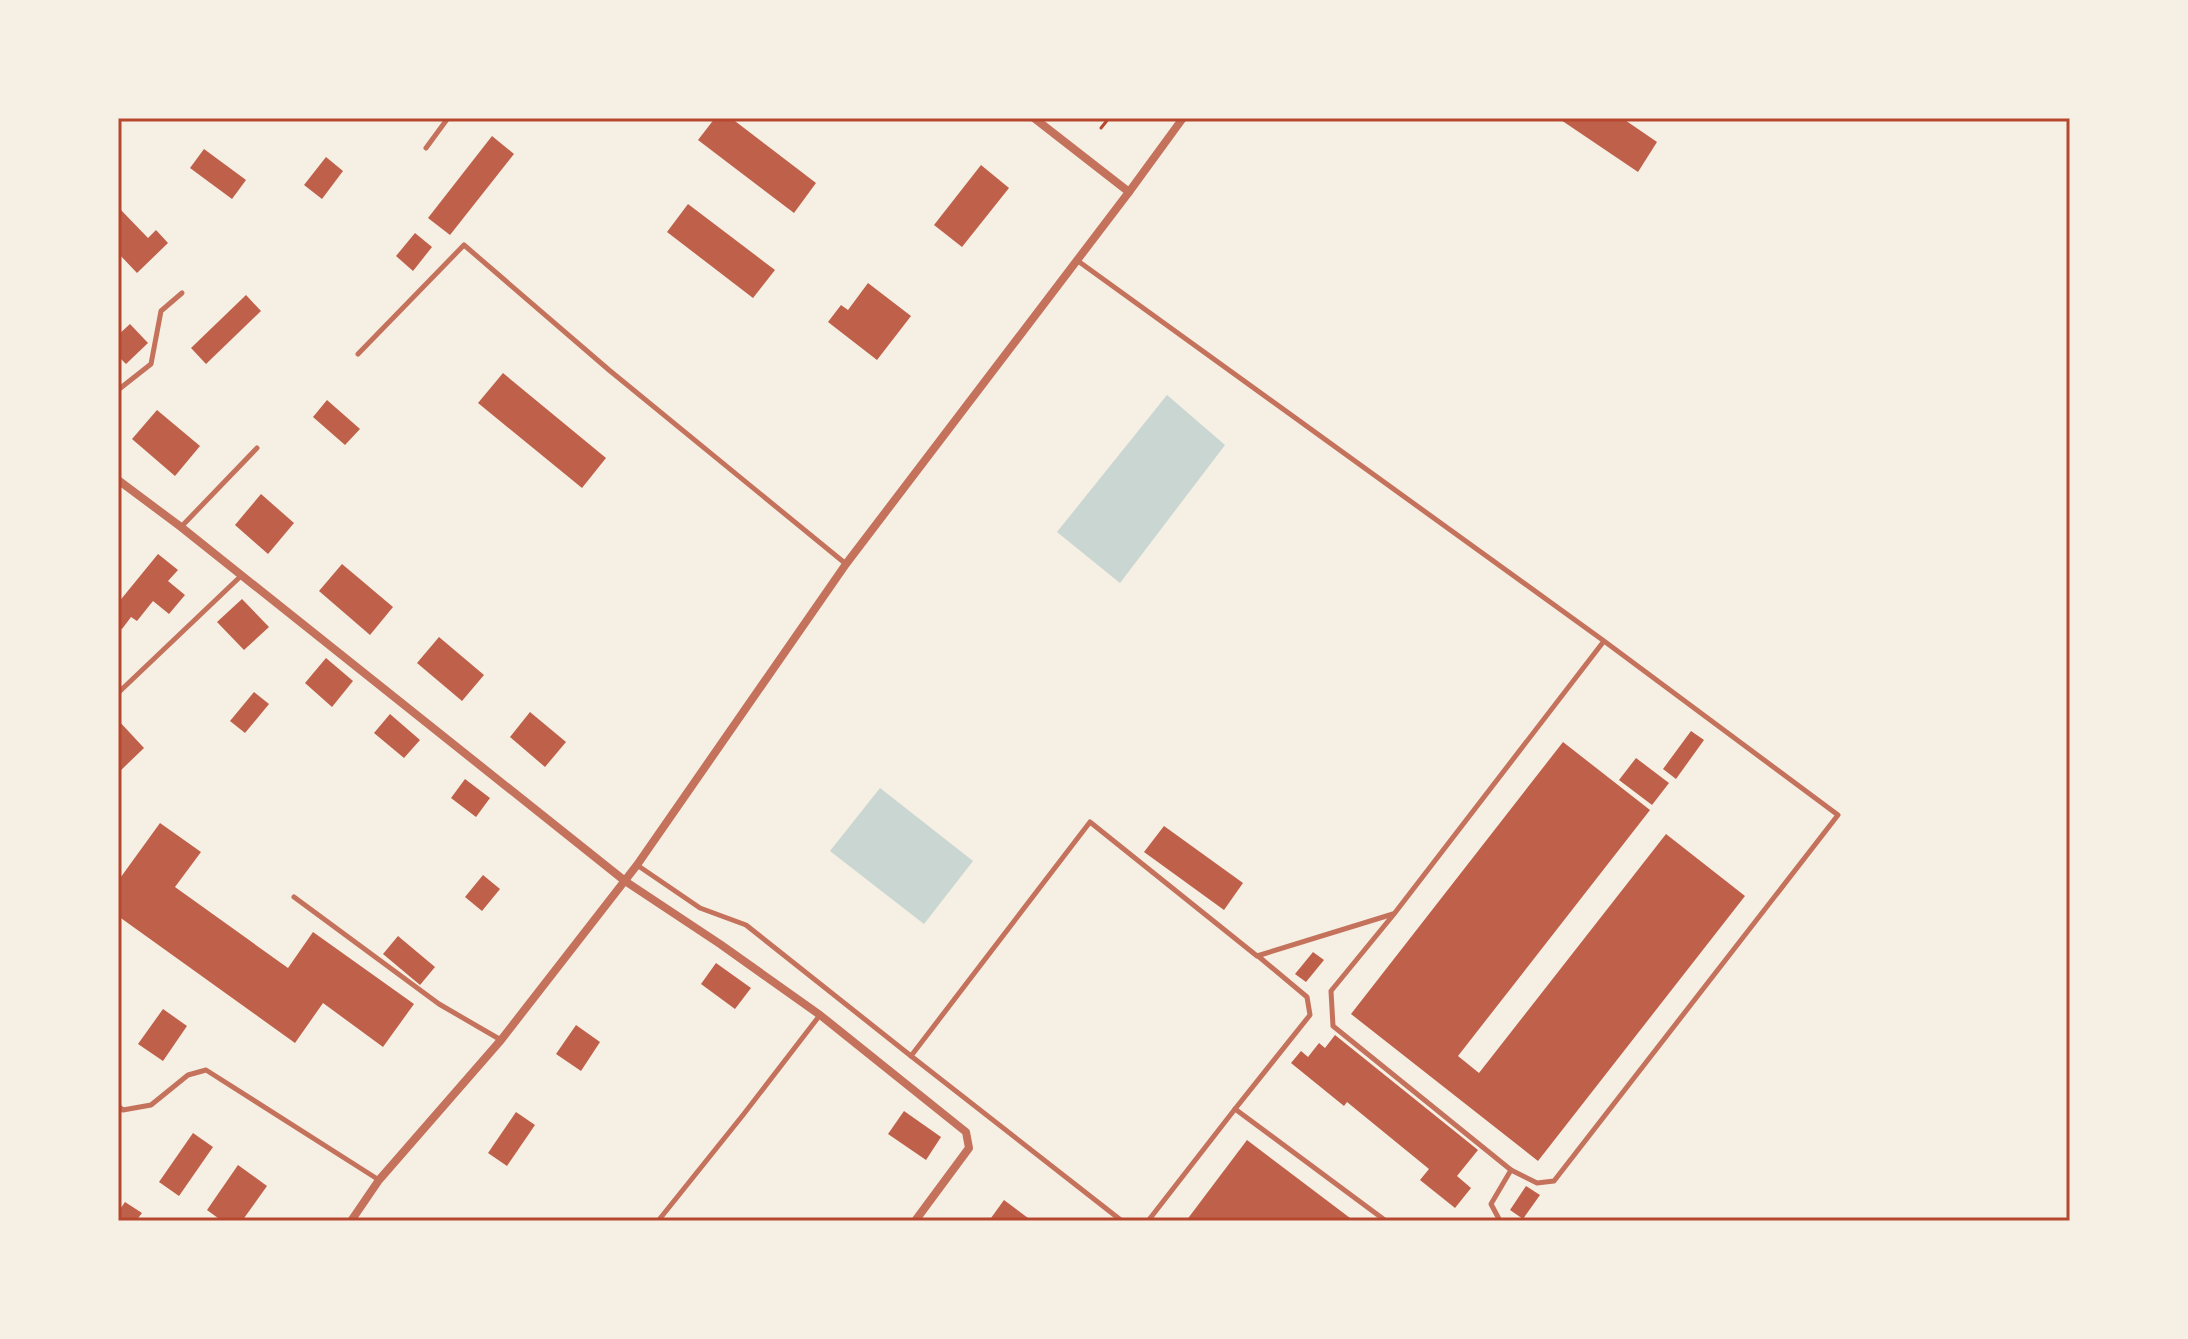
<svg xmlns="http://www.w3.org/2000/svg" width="2188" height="1339" viewBox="0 0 2188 1339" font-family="'Noto Serif',serif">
	<rect width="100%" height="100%" fill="#f6efe4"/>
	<!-- water -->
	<g fill="#c9d6d2">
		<path d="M 1167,395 L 1225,445 L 1120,583 L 1057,532 Z"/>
		<path d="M 880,788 L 973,861 L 924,924 L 830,851 Z"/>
	</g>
	<!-- building -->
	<g fill="#bf614a">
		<path d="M 715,118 L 731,118 L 816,183 L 794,213 L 698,140 Z"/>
		<path d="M 1558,118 L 1622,118 L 1657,142 L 1638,172 Z"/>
		<path d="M 492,136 L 514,154 L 450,235 L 428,218 Z"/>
		<path d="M 204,149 L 246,180 L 232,199 L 190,168 Z"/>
		<path d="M 326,157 L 343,171 L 322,199 L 304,185 Z"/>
		<path d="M 981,165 L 1009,188 L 962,247 L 934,225 Z"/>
		<path d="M 688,204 L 775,270 L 753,298 L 667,232 Z"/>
		<path d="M 120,209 L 148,238 L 156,230 L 168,243 L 137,273 L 118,253 Z"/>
		<path d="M 415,233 L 432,247 L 413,271 L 396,256 Z"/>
		<path d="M 868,283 L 911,316 L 877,360 L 828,322 L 841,305 L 848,310 Z"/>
		<path d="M 246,295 L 261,311 L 206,364 L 191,348 Z"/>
		<path d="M 130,324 L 148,343 L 126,364 L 118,356 L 118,335 Z"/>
		<path d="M 503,373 L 606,458 L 582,488 L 478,403 Z"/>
		<path d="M 327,400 L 360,429 L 345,445 L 313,417 Z"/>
		<path d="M 157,410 L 200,446 L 175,476 L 132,439 Z"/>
		<path d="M 261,494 L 294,523 L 268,554 L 235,525 Z"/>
		<path d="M 158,554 L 178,570 L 168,581 L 185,595 L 169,614 L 153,601 L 137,621 L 131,617 L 122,629 L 118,627 L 118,603 Z"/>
		<path d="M 342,564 L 393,607 L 370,635 L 319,591 Z"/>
		<path d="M 242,599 L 269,627 L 244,650 L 217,622 Z"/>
		<path d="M 439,637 L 484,675 L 462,701 L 417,663 Z"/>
		<path d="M 326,658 L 353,681 L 332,707 L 305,683 Z"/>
		<path d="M 254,692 L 269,704 L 245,733 L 230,721 Z"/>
		<path d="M 530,712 L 566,742 L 545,767 L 510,737 Z"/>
		<path d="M 390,714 L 420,740 L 404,758 L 374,733 Z"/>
		<path d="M 118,720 L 144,748 L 118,773 Z"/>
		<path d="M 1691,731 L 1704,740 L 1676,779 L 1663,769 Z"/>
		<path d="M 1563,742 L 1650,810 L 1458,1056 L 1479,1073 L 1666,834 L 1745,896 L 1538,1161 L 1351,1014 Z"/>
		<path d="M 1636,758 L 1669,783 L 1652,805 L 1619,780 Z"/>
		<path d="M 465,779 L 490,798 L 476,817 L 451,798 Z"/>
		<path d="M 160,823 L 201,852 L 175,887 L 288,968 L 313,932 L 414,1004 L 383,1047 L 323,1003 L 295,1043 L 118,916 L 118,881 Z"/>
		<path d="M 1164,826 L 1243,883 L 1224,910 L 1144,852 Z"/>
		<path d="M 483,875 L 500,889 L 482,911 L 465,897 Z"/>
		<path d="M 398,936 L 435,967 L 420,985 L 383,954 Z"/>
		<path d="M 1313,952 L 1324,960 L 1306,982 L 1295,974 Z"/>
		<path d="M 716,963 L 751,988 L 735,1009 L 701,984 Z"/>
		<path d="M 163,1009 L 187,1026 L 163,1061 L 138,1044 Z"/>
		<path d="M 576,1025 L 600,1042 L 581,1071 L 556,1054 Z"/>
		<path d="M 1335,1035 L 1478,1150 L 1457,1176 L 1471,1188 L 1455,1208 L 1420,1180 L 1429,1169 L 1347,1102 L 1344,1106 L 1291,1063 L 1301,1051 L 1308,1057 L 1319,1043 L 1325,1048 Z"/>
		<path d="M 904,1111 L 941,1137 L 926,1160 L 888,1134 Z"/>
		<path d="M 516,1112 L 535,1125 L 507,1166 L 488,1153 Z"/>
		<path d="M 193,1133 L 213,1147 L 179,1196 L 159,1182 Z"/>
		<path d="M 1247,1140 L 1354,1221 L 1186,1221 Z"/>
		<path d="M 238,1165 L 267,1186 L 242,1221 L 222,1221 L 207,1210 Z"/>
		<path d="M 1526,1186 L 1540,1195 L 1523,1219 L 1510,1210 Z"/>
		<path d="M 1004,1200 L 1032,1221 L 995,1221 L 991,1218 Z"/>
		<path d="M 125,1202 L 142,1213 L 136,1221 L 118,1221 L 118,1212 Z"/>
	</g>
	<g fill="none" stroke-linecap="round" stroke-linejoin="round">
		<!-- path -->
		<path stroke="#b5482f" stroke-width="3" d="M 1101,128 L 1109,118"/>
		<!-- service -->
		<g stroke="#c5725c" stroke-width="5">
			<path d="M 426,148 L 448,118"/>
			<path d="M 1078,261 L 1604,641 L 1838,815 L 1554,1181 L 1537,1183 L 1511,1170 L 1333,1026 L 1331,991 L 1394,914 L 1604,641"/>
			<path d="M 358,354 L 464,245 L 609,370 L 846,564"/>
			<path d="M 118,390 L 151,364 L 161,311 L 182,293"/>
			<path d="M 181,527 L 257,448"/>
			<path d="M 118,693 L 242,575"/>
			<path d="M 637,865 L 700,908 L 746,925 L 911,1056"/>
			<path d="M 294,897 L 439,1004 L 501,1040"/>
			<path d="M 118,1106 L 123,1110 L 151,1105 L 188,1075 L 206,1070 L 379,1180"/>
			<path d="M 1235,1109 L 1310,1015 L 1307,997 L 1258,956"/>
			<path d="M 658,1221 L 743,1115 L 820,1015"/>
			<path d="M 1122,1221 L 911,1056 L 1090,822 L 1257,956 L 1393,914"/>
			<path d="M 1148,1221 L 1235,1109 L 1386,1221"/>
			<path d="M 1497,1221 L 1499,1219 L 1491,1204 L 1511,1170"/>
		</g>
		<!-- minor -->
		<g stroke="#c5725c" stroke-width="8">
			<path d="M 1034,118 L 1129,192"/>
			<path d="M 118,480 L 181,527 L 625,881 L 720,944 L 820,1015 L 966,1132 L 969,1148 L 915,1221"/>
			<path d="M 351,1221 L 379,1180 L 501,1040 L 637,865 L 846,564 L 1129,192 L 1183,118"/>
		</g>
	</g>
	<!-- border -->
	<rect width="2188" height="1339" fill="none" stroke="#f6efe4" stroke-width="240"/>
	<rect x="120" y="120" width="1948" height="1099" fill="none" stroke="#b5482f" stroke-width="3"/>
</svg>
